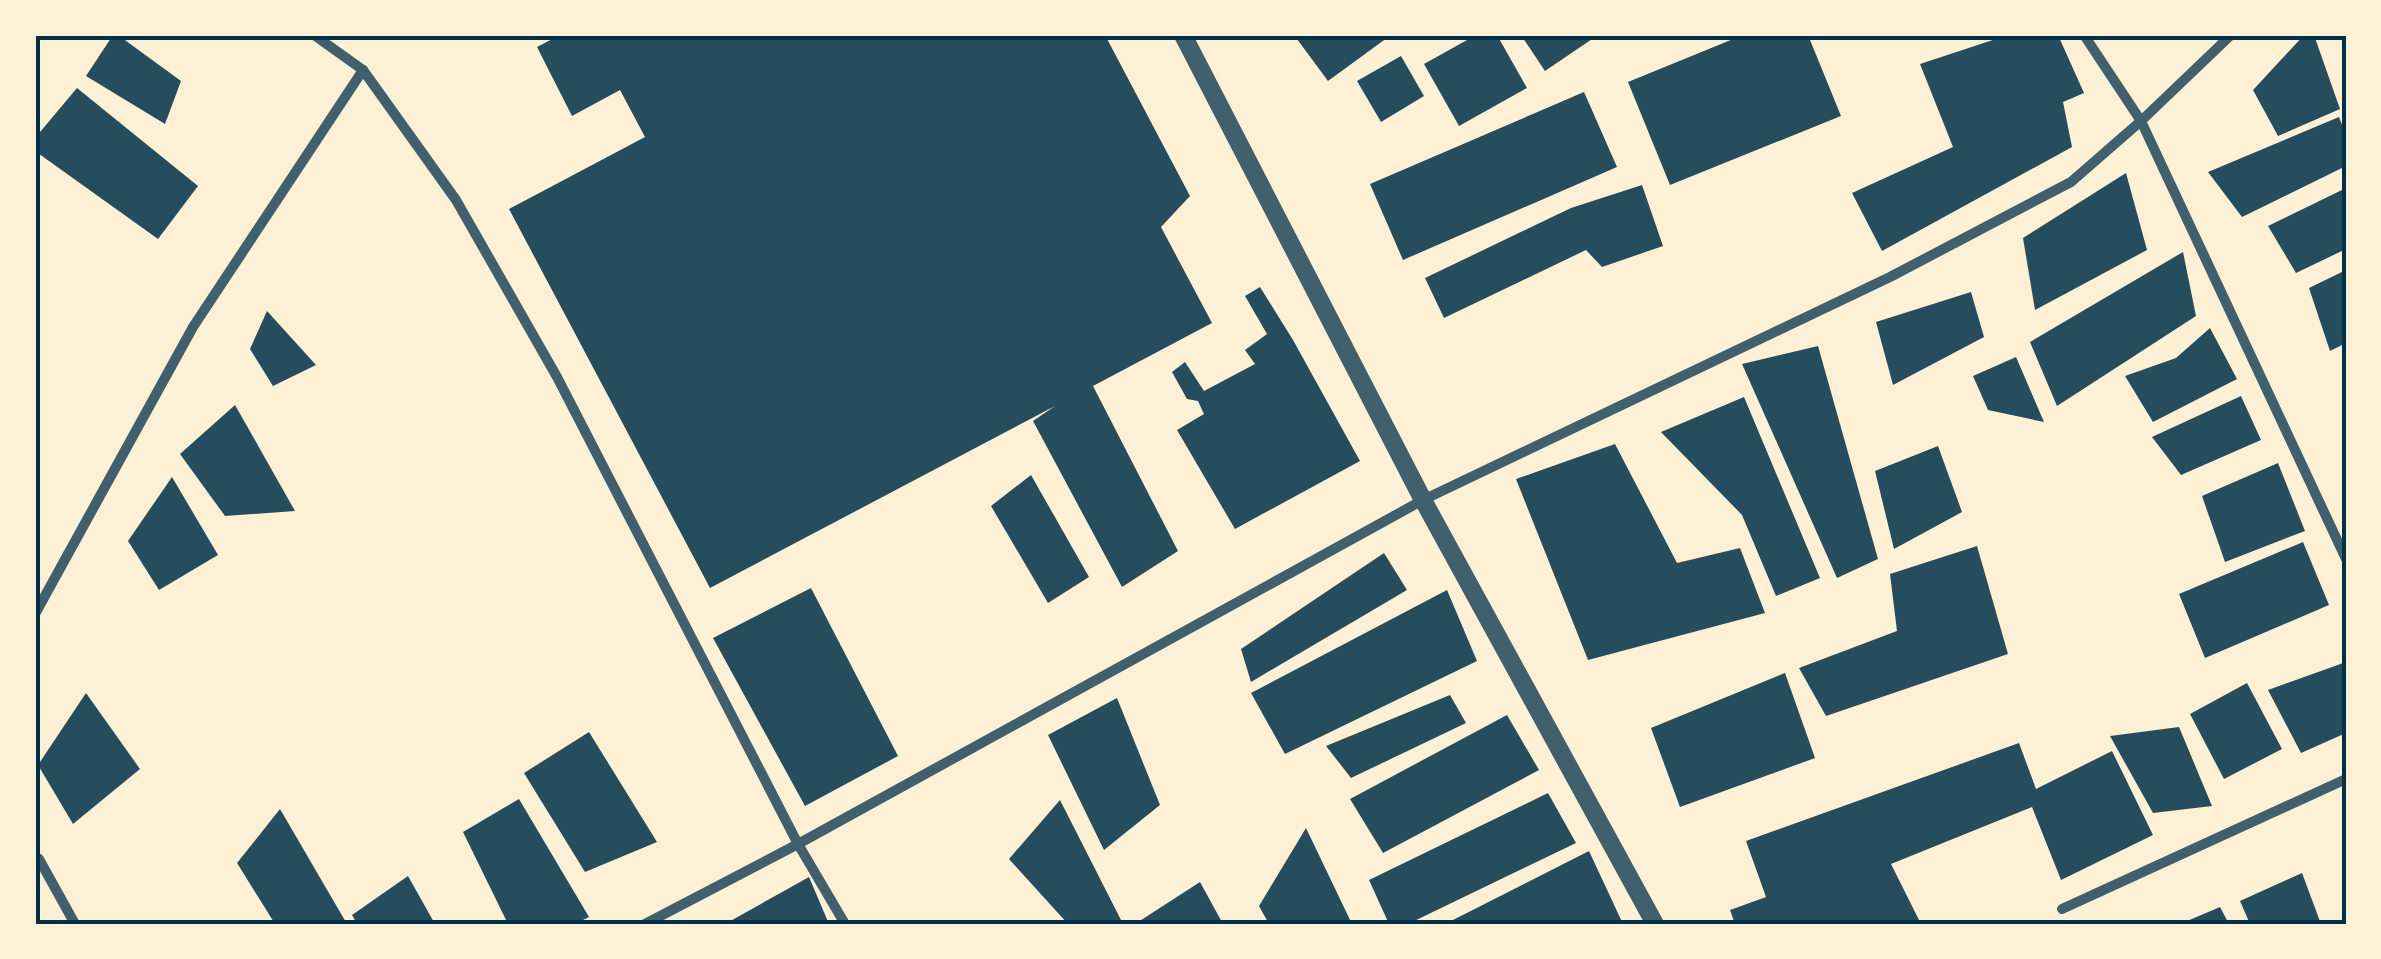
<svg xmlns="http://www.w3.org/2000/svg" width="2381" height="959" viewBox="0 0 2381 959" font-family="Montserrat,sans-serif">
	<rect width="100%" height="100%" fill="#fdf0d5"/>
	<!-- building -->
	<g fill="#264d5e">
		<path d="M 113,35 L 118,35 L 181,81 L 165,124 L 86,76 Z"/>
		<path d="M 560,35 L 1105,35 L 1190,196 L 1161,227 L 1212,323 L 1093,386 L 1178,551 L 1122,587 L 1033,421 L 1055,406 L 710,588 L 509,209 L 645,137 L 620,90 L 572,116 L 537,47 Z"/>
		<path d="M 1294,35 L 1391,35 L 1328,81 Z"/>
		<path d="M 1476,35 L 1497,35 L 1527,88 L 1459,126 L 1424,64 Z"/>
		<path d="M 1521,35 L 1598,35 L 1545,71 Z"/>
		<path d="M 1743,35 L 1808,35 L 1841,116 L 1670,185 L 1628,82 Z"/>
		<path d="M 2008,35 L 2058,35 L 2084,93 L 2063,102 L 2072,147 L 1882,251 L 1852,193 L 1953,147 L 1920,64 Z"/>
		<path d="M 2304,35 L 2314,35 L 2340,109 L 2278,136 L 2253,90 Z"/>
		<path d="M 1401,56 L 1424,96 L 1381,122 L 1357,81 Z"/>
		<path d="M 77,88 L 198,186 L 158,239 L 35,151 L 35,138 Z"/>
		<path d="M 1584,92 L 1617,167 L 1403,260 L 1370,184 Z"/>
		<path d="M 2339,117 L 2346,135 L 2346,166 L 2242,217 L 2208,172 Z"/>
		<path d="M 2126,173 L 2147,250 L 2035,310 L 2023,238 Z"/>
		<path d="M 1642,185 L 1663,246 L 1602,267 L 1586,250 L 1444,318 L 1425,278 L 1571,208 Z"/>
		<path d="M 2346,188 L 2346,249 L 2296,273 L 2268,226 Z"/>
		<path d="M 2183,252 L 2196,316 L 2057,406 L 2030,342 Z"/>
		<path d="M 2346,270 L 2346,343 L 2330,351 L 2309,288 Z"/>
		<path d="M 1260,287 L 1293,340 L 1360,461 L 1235,529 L 1177,430 L 1204,414 L 1198,401 L 1187,399 L 1172,372 L 1185,362 L 1204,391 L 1255,364 L 1245,350 L 1267,334 L 1245,296 Z"/>
		<path d="M 1971,292 L 1984,337 L 1893,385 L 1876,322 Z"/>
		<path d="M 267,311 L 316,365 L 273,386 L 250,349 Z"/>
		<path d="M 2210,328 L 2237,379 L 2153,422 L 2125,376 L 2176,358 Z"/>
		<path d="M 1818,346 L 1878,559 L 1837,578 L 1742,364 Z"/>
		<path d="M 2016,357 L 2044,422 L 1988,410 L 1973,376 Z"/>
		<path d="M 2241,396 L 2261,440 L 2181,475 L 2152,437 Z"/>
		<path d="M 1744,397 L 1820,578 L 1776,596 L 1742,515 L 1661,432 Z"/>
		<path d="M 235,405 L 295,511 L 225,516 L 180,454 Z"/>
		<path d="M 1615,444 L 1677,563 L 1740,548 L 1765,613 L 1588,660 L 1516,479 Z"/>
		<path d="M 1938,446 L 1962,512 L 1894,549 L 1875,471 Z"/>
		<path d="M 2278,463 L 2305,531 L 2225,562 L 2202,496 Z"/>
		<path d="M 1031,475 L 1089,577 L 1048,603 L 991,506 Z"/>
		<path d="M 172,477 L 218,555 L 159,590 L 128,541 Z"/>
		<path d="M 2303,542 L 2329,605 L 2205,658 L 2179,594 Z"/>
		<path d="M 1977,546 L 2008,654 L 1826,716 L 1799,668 L 1897,631 L 1890,574 Z"/>
		<path d="M 1384,553 L 1407,590 L 1251,682 L 1241,649 Z"/>
		<path d="M 811,588 L 898,756 L 805,806 L 713,638 Z"/>
		<path d="M 1447,590 L 1477,661 L 1285,754 L 1251,693 Z"/>
		<path d="M 2346,662 L 2346,733 L 2301,753 L 2268,690 Z"/>
		<path d="M 1785,673 L 1815,758 L 1680,807 L 1651,728 Z"/>
		<path d="M 2247,683 L 2282,749 L 2224,779 L 2190,714 Z"/>
		<path d="M 86,693 L 140,769 L 73,824 L 38,765 Z"/>
		<path d="M 1450,695 L 1466,723 L 1351,778 L 1326,746 Z"/>
		<path d="M 1117,698 L 1160,805 L 1104,850 L 1048,735 Z"/>
		<path d="M 1507,715 L 1539,770 L 1383,853 L 1350,799 Z"/>
		<path d="M 2179,727 L 2212,806 L 2153,813 L 2110,736 Z"/>
		<path d="M 589,732 L 657,842 L 585,872 L 524,773 Z"/>
		<path d="M 2019,743 L 2036,789 L 2112,751 L 2153,835 L 2061,880 L 2032,807 L 1891,864 L 1921,924 L 1735,924 L 1730,910 L 1766,897 L 1746,841 Z"/>
		<path d="M 1548,793 L 1576,843 L 1408,924 L 1389,924 L 1369,880 Z"/>
		<path d="M 519,799 L 589,917 L 575,924 L 508,924 L 463,832 Z"/>
		<path d="M 1060,800 L 1121,920 L 1114,924 L 1068,924 L 1009,859 Z"/>
		<path d="M 280,809 L 347,924 L 275,924 L 237,863 Z"/>
		<path d="M 1306,828 L 1352,924 L 1269,924 L 1259,906 Z"/>
		<path d="M 1589,851 L 1623,924 L 1445,924 Z"/>
		<path d="M 2302,873 L 2321,924 L 2250,924 L 2240,901 Z"/>
		<path d="M 408,876 L 435,924 L 357,924 L 352,915 Z"/>
		<path d="M 809,877 L 829,924 L 725,924 Z"/>
		<path d="M 1200,882 L 1223,924 L 1135,924 Z"/>
		<path d="M 2220,907 L 2229,924 L 2180,924 Z"/>
	</g>
	<g fill="none" stroke-linecap="round" stroke-linejoin="round">
		<!-- minor -->
		<g stroke="#3f606c" stroke-width="10">
			<path d="M 314,35 L 363,70 L 456,200 L 557,377 L 798,844 L 845,924"/>
			<path d="M 2084,35 L 2141,121 L 2346,559"/>
			<path d="M 35,614 L 193,327 L 363,70"/>
			<path d="M 35,856 L 39,859 L 75,924"/>
			<path d="M 2062,909 L 2346,779"/>
			<path d="M 645,924 L 798,844 L 1423,500 L 1890,277 L 2071,182 L 2141,121 L 2231,35"/>
		</g>
		<!-- tertiary -->
		<path stroke="#3f606c" stroke-width="18" d="M 1183,35 L 1423,500 L 1655,924"/>
	</g>
	<!-- border -->
	<rect width="2381" height="959" fill="none" stroke="#fdf0d5" stroke-width="75"/>
	<rect x="38" y="38" width="2306" height="884" fill="none" stroke="#003049" stroke-width="4"/>
</svg>
